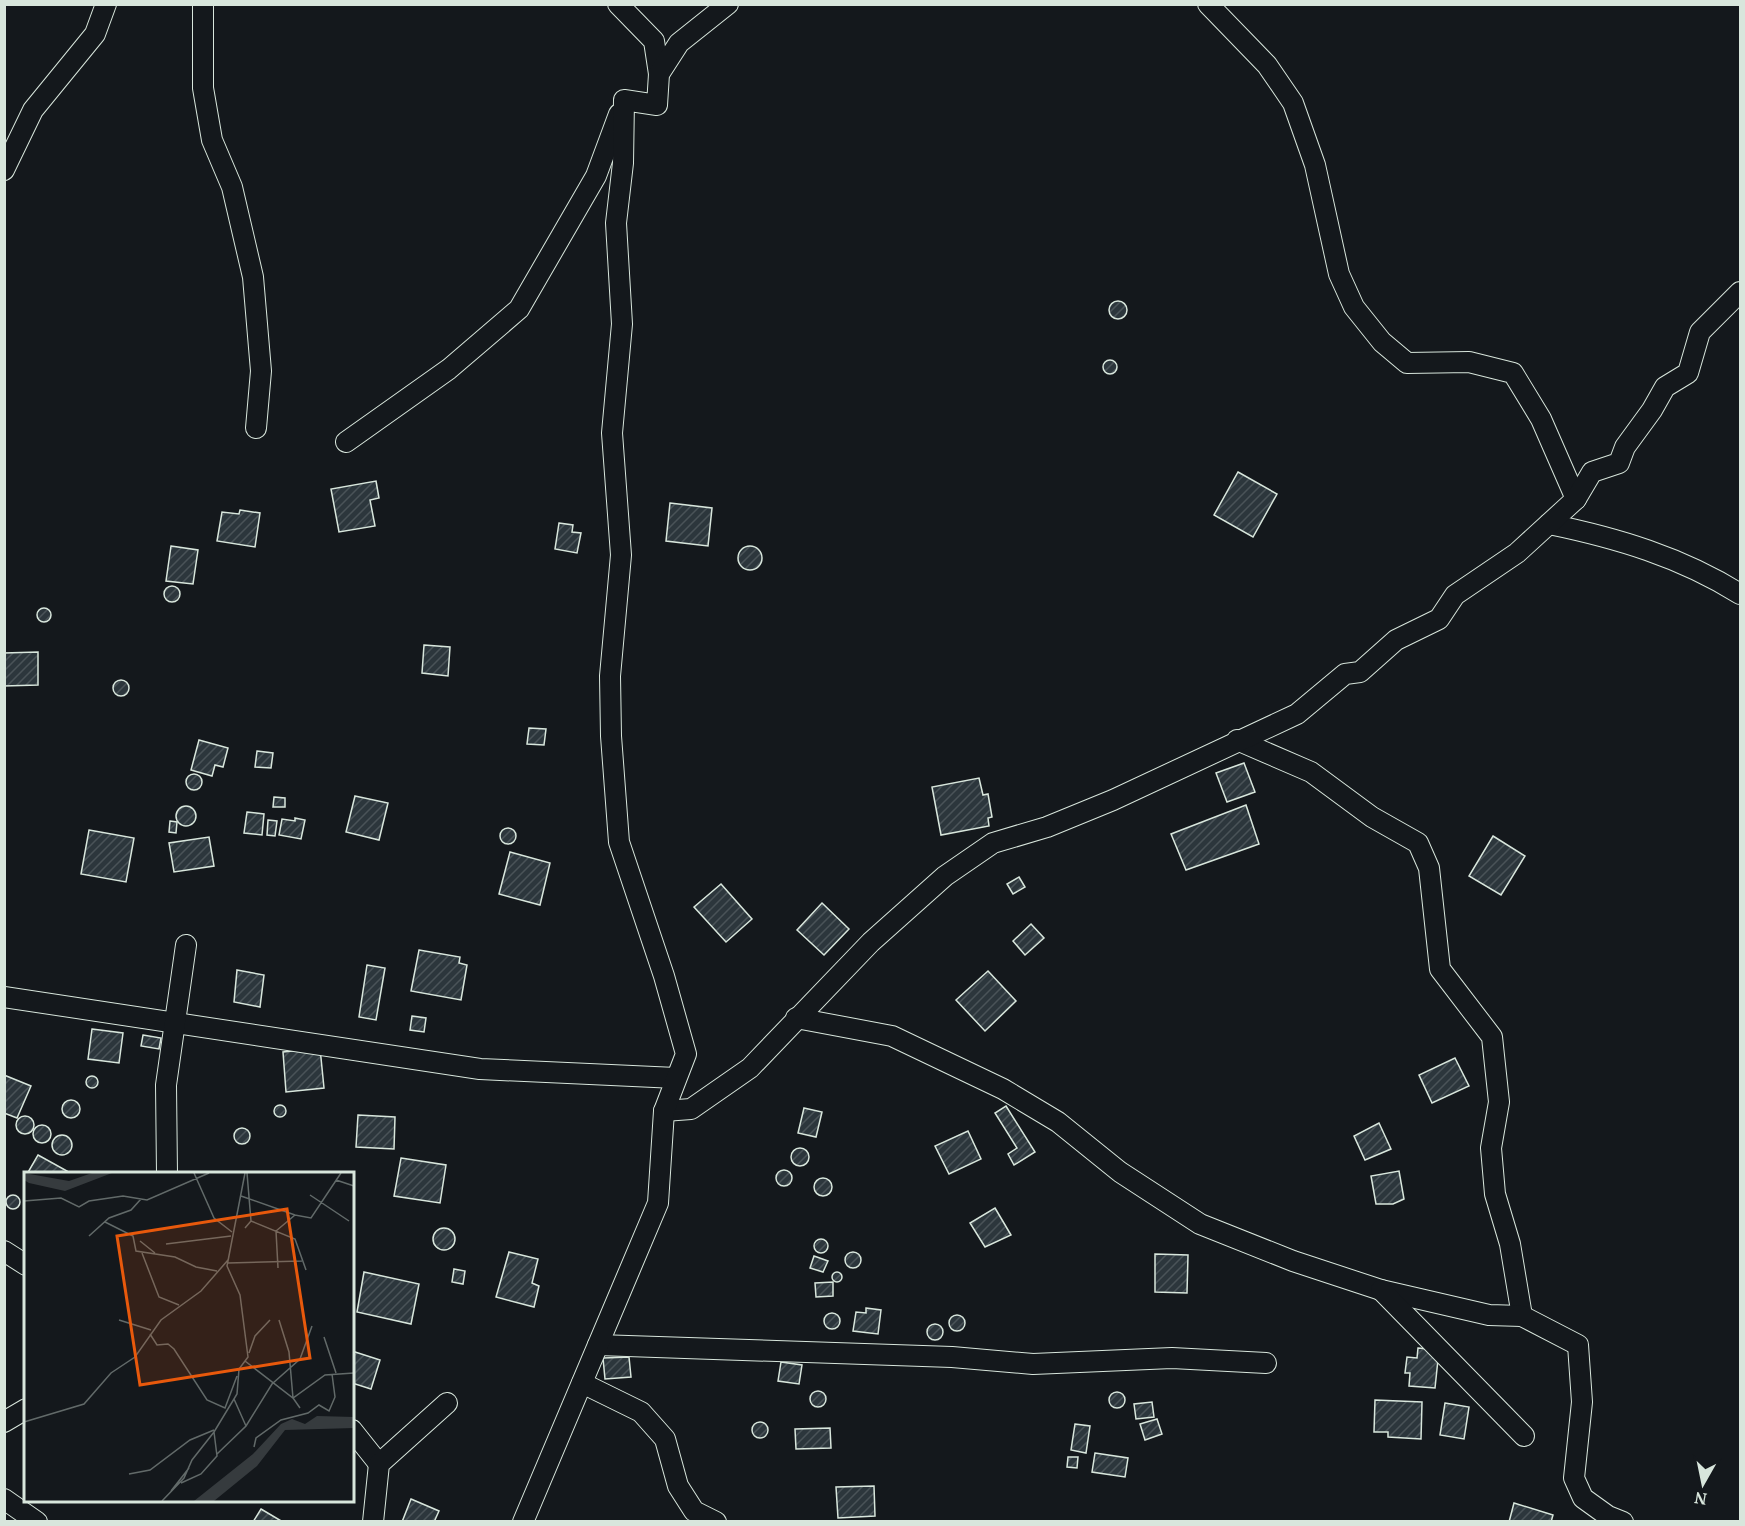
<svg xmlns="http://www.w3.org/2000/svg" width="1745" height="1526" viewBox="0 0 1745 1526" font-family="'PT Serif',serif">
	<defs>
		<pattern id="building-hatch" width="6" height="6" patternUnits="userSpaceOnUse" patternTransform="scale(1.5)"><rect width="6" height="6" fill="#2c363c"/><path d="M-1 1l2-2M0 6l6-6M5 7l2-2" fill="none" stroke="#4a5358"/></pattern>
	</defs>
	<rect width="100%" height="100%" fill="#14181c"/>
	<!-- building -->
	<g fill="url(#building-hatch)" stroke="#d8e6dc" stroke-width="1.5">
		<circle cx="1118" cy="310" r="9"/>
		<circle cx="1110" cy="367" r="7"/>
		<path d="M 1238,472 L 1277,494 L 1253,537 L 1214,515 Z"/>
		<path d="M 376,481 L 379,498 L 370,500 L 375,526 L 339,532 L 331,489 Z"/>
		<path d="M 670,503 L 712,508 L 708,546 L 666,541 Z"/>
		<path d="M 240,510 L 260,513 L 255,547 L 217,541 L 222,512 L 239,514 Z"/>
		<path d="M 559,523 L 573,525 L 572,532 L 581,533 L 577,553 L 555,549 Z"/>
		<path d="M 171,546 L 198,550 L 193,584 L 166,581 Z"/>
		<circle cx="750" cy="558" r="12"/>
		<circle cx="172" cy="594" r="8"/>
		<circle cx="44" cy="615" r="7"/>
		<path d="M 424,645 L 450,647 L 448,676 L 422,673 Z"/>
		<path d="M 38,652 L 38,685 L 4,686 L 4,653 Z"/>
		<circle cx="121" cy="688" r="8"/>
		<path d="M 529,728 L 546,729 L 544,745 L 527,744 Z"/>
		<path d="M 199,740 L 228,748 L 223,767 L 215,765 L 212,776 L 191,770 Z"/>
		<path d="M 257,751 L 273,753 L 271,768 L 255,767 Z"/>
		<path d="M 1244,763 L 1255,792 L 1227,802 L 1216,773 Z"/>
		<circle cx="194" cy="782" r="8"/>
		<path d="M 979,778 L 983,795 L 988,794 L 992,817 L 988,818 L 989,826 L 941,835 L 932,787 Z"/>
		<path d="M 355,796 L 388,803 L 379,840 L 346,832 Z"/>
		<path d="M 274,797 L 285,798 L 285,807 L 273,807 Z"/>
		<path d="M 1246,805 L 1259,844 L 1186,870 L 1171,834 Z"/>
		<circle cx="186" cy="816" r="10"/>
		<path d="M 247,812 L 264,814 L 262,835 L 244,833 Z"/>
		<path d="M 295,818 L 305,820 L 301,839 L 279,835 L 282,819 L 295,821 Z"/>
		<path d="M 268,820 L 277,821 L 275,836 L 267,835 Z"/>
		<path d="M 170,821 L 177,822 L 176,833 L 169,832 Z"/>
		<circle cx="508" cy="836" r="8"/>
		<path d="M 89,830 L 134,838 L 126,882 L 81,874 Z"/>
		<path d="M 1493,836 L 1525,856 L 1501,895 L 1469,876 Z"/>
		<path d="M 209,837 L 214,866 L 174,872 L 169,843 Z"/>
		<path d="M 510,852 L 550,863 L 540,905 L 499,894 Z"/>
		<path d="M 1019,877 L 1025,887 L 1013,894 L 1007,884 Z"/>
		<path d="M 721,884 L 752,919 L 726,942 L 694,907 Z"/>
		<path d="M 822,903 L 849,929 L 824,955 L 797,930 Z"/>
		<path d="M 1031,924 L 1044,938 L 1025,955 L 1013,941 Z"/>
		<path d="M 419,950 L 460,957 L 459,963 L 467,965 L 461,1000 L 411,991 Z"/>
		<path d="M 367,965 L 385,968 L 376,1020 L 359,1017 Z"/>
		<path d="M 237,970 L 264,975 L 260,1007 L 234,1002 Z"/>
		<path d="M 988,971 L 1016,1001 L 985,1031 L 956,1000 Z"/>
		<path d="M 412,1016 L 426,1018 L 424,1032 L 410,1030 Z"/>
		<path d="M 92,1029 L 123,1033 L 119,1063 L 88,1059 Z"/>
		<path d="M 143,1035 L 161,1038 L 159,1049 L 141,1046 Z"/>
		<path d="M 320,1048 L 324,1088 L 286,1092 L 283,1052 Z"/>
		<path d="M 1455,1058 L 1469,1086 L 1432,1103 L 1419,1075 Z"/>
		<path d="M 4,1075 L 31,1086 L 17,1118 L 4,1113 Z"/>
		<circle cx="92" cy="1082" r="6"/>
		<circle cx="71" cy="1109" r="9"/>
		<circle cx="280" cy="1111" r="6"/>
		<path d="M 1006,1106 L 1035,1152 L 1014,1165 L 1008,1154 L 1017,1148 L 995,1113 Z"/>
		<path d="M 804,1108 L 822,1112 L 816,1137 L 798,1133 Z"/>
		<path d="M 358,1115 L 395,1117 L 394,1149 L 356,1147 Z"/>
		<circle cx="25" cy="1125" r="9"/>
		<path d="M 1379,1123 L 1391,1149 L 1365,1160 L 1354,1136 Z"/>
		<circle cx="42" cy="1134" r="9"/>
		<circle cx="242" cy="1136" r="8"/>
		<path d="M 968,1131 L 981,1159 L 949,1174 L 935,1146 Z"/>
		<circle cx="62" cy="1145" r="10"/>
		<circle cx="800" cy="1157" r="9"/>
		<path d="M 38,1155 L 67,1171 L 65,1174 L 27,1174 Z"/>
		<path d="M 401,1158 L 446,1165 L 440,1203 L 394,1196 Z"/>
		<circle cx="784" cy="1178" r="8"/>
		<path d="M 1399,1171 L 1404,1199 L 1393,1204 L 1376,1204 L 1371,1176 Z"/>
		<circle cx="823" cy="1187" r="9"/>
		<circle cx="13" cy="1202" r="7"/>
		<path d="M 995,1208 L 1011,1235 L 985,1247 L 970,1223 Z"/>
		<circle cx="444" cy="1239" r="11"/>
		<circle cx="821" cy="1246" r="7"/>
		<circle cx="853" cy="1260" r="8"/>
		<path d="M 509,1252 L 538,1259 L 532,1283 L 539,1286 L 534,1307 L 496,1297 Z"/>
		<path d="M 1155,1254 L 1188,1255 L 1187,1293 L 1155,1292 Z"/>
		<path d="M 814,1256 L 828,1261 L 823,1272 L 810,1268 Z"/>
		<path d="M 454,1269 L 465,1271 L 463,1284 L 452,1282 Z"/>
		<path d="M 364,1272 L 419,1284 L 411,1324 L 357,1312 Z"/>
		<circle cx="837" cy="1277" r="5"/>
		<path d="M 833,1282 L 833,1296 L 816,1297 L 815,1283 Z"/>
		<path d="M 866,1308 L 881,1310 L 878,1334 L 853,1331 L 856,1312 L 866,1313 Z"/>
		<circle cx="832" cy="1321" r="8"/>
		<circle cx="957" cy="1323" r="8"/>
		<circle cx="935" cy="1332" r="8"/>
		<path d="M 1418,1348 L 1439,1350 L 1435,1388 L 1409,1386 L 1410,1373 L 1405,1373 L 1407,1357 L 1417,1358 Z"/>
		<path d="M 352,1351 L 380,1360 L 371,1389 L 352,1383 Z"/>
		<path d="M 629,1357 L 631,1377 L 605,1379 L 603,1358 Z"/>
		<path d="M 781,1362 L 802,1365 L 799,1384 L 778,1381 Z"/>
		<circle cx="818" cy="1399" r="8"/>
		<circle cx="1117" cy="1400" r="8"/>
		<path d="M 1375,1400 L 1422,1402 L 1421,1439 L 1388,1437 L 1388,1432 L 1374,1432 Z"/>
		<path d="M 1152,1402 L 1154,1417 L 1136,1419 L 1134,1404 Z"/>
		<path d="M 1445,1403 L 1469,1407 L 1464,1439 L 1440,1435 Z"/>
		<path d="M 1157,1419 L 1162,1434 L 1145,1440 L 1140,1424 Z"/>
		<circle cx="760" cy="1430" r="8"/>
		<path d="M 1075,1424 L 1090,1426 L 1086,1453 L 1071,1450 Z"/>
		<path d="M 830,1428 L 831,1448 L 796,1449 L 795,1429 Z"/>
		<path d="M 1095,1453 L 1128,1458 L 1125,1477 L 1092,1472 Z"/>
		<path d="M 1068,1457 L 1078,1457 L 1077,1468 L 1067,1467 Z"/>
		<path d="M 874,1486 L 875,1516 L 838,1518 L 836,1487 Z"/>
		<path d="M 411,1499 L 439,1511 L 434,1522 L 402,1522 Z"/>
		<path d="M 1514,1503 L 1553,1515 L 1551,1522 L 1509,1522 Z"/>
		<path d="M 261,1509 L 283,1522 L 253,1522 Z"/>
	</g>
	<g fill="none" stroke-linecap="round" stroke-linejoin="round">
		<!-- minor casing -->
		<g stroke="#d8e6dc" stroke-width="22">
			<g id="minor">
				<path d="M 203,4 L 203,88 L 212,140 L 232,187 L 253,277 L 261,371 L 256,428"/>
				<path d="M 618,4 L 654,41 L 659,74"/>
				<path d="M 1208,4 L 1267,65 L 1293,103 L 1315,165 L 1339,274 L 1354,307 L 1382,342 L 1407,363 L 1469,362 L 1513,373 L 1541,419 L 1576,499"/>
				<path d="M 4,170 L 33,110 L 95,34 L 106,4"/>
				<path d="M 346,442 L 449,369 L 519,309 L 596,176 L 619,114"/>
				<path d="M 1549,524 C 1617,538 1681,557 1740,594"/>
				<path d="M 1237,740 L 1311,772 L 1372,817 L 1418,843 L 1429,868 L 1440,969 L 1492,1037 L 1499,1102 L 1491,1148 L 1495,1194 L 1510,1244 L 1522,1316"/>
				<path d="M 4,997 L 480,1069 L 676,1078"/>
				<path d="M 796,1018 L 892,1036 L 1003,1089 L 1058,1122 L 1120,1172 L 1200,1224 L 1293,1261 L 1381,1290 L 1489,1315 L 1522,1316 L 1578,1345 L 1582,1402 L 1574,1478 L 1583,1498 L 1608,1516 L 1623,1522"/>
				<path d="M 664,1111 L 691,1109 L 750,1068 L 871,942 L 945,876 L 993,843 L 1047,827 L 1113,800 L 1297,714 L 1345,674 L 1360,672 L 1396,640 L 1439,619 L 1455,595 L 1517,553 L 1576,499 L 1592,472 L 1619,463 L 1625,447 L 1652,410 L 1665,387 L 1688,373 L 1700,332 L 1740,292"/>
				<path d="M 167,1174 L 166,1085 L 186,945"/>
				<path d="M 4,1251 L 26,1265"/>
				<path d="M 1381,1290 L 1524,1436"/>
				<path d="M 598,1345 L 952,1357 L 1033,1364 L 1172,1358 L 1266,1363"/>
				<path d="M 582,1383 L 641,1412 L 665,1439 L 678,1486 L 694,1511 L 716,1522"/>
				<path d="M 4,1422 L 26,1409"/>
				<path d="M 352,1430 L 379,1464"/>
				<path d="M 4,1499 L 37,1522"/>
				<path d="M 373,1522 L 379,1464 L 447,1403"/>
				<path d="M 523,1522 L 658,1203 L 664,1111 L 686,1054 L 664,976 L 619,842 L 611,736 L 610,676 L 621,555 L 612,433 L 622,324 L 616,223 L 623,163 L 624,100 L 657,105 L 659,74 L 679,43 L 728,4"/>
			</g>
		</g>
		<!-- minor -->
		<use href="#minor" stroke="#14181c" stroke-width="20"/>
	</g>
	<!-- overview -->
	<g transform="translate(24 1172)">
		<rect width="330" height="330" fill="#14181c"/>
		<path d="M 0,1 L 45,9 L 68,1 L 88,1 L 41,19 L 5,11 L 0,8 ZM 293,244 L 330,245 L 330,256 L 261,258 L 233,294 L 190,329 L 170,329 L 229,282 L 257,252 L 268,247 L 281,252 Z" fill="#363b3e"/>
		<path fill="none" stroke="#626a69" stroke-width="1.5" d="M 170,1 L 190,46 L 208,60M 312,8 L 330,14M 286,23 L 325,49M 217,24 L 271,43M 0,29 L 37,26 L 55,35 L 65,29 L 99,24 L 123,28 L 185,1M 227,49 L 271,67 L 282,98M 81,50 L 109,64 L 112,79 L 151,85 L 172,95 L 193,99M 221,56 L 227,49 L 223,1M 65,64 L 85,46 L 107,38 L 117,27M 116,69 L 131,81M 142,72 L 207,64M 118,81 L 135,125 L 155,133M 204,91 L 278,89M 254,96 L 252,59 L 271,43 L 287,46 L 317,1M 95,148 L 127,158M 255,148 L 265,180 L 269,226 L 276,236M 126,162 L 133,173 L 144,172 L 150,177 L 183,228 L 201,236 L 213,204M 300,165 L 312,201M 225,181 L 231,164 L 246,148M 221,189 L 269,226 L 301,203 L 330,201M 0,250 L 60,232 L 87,201 L 111,185 L 137,148 L 177,119 L 204,88M 222,254 L 248,212 L 276,187 L 288,154M 230,275 L 232,266 L 257,248 L 284,241 L 295,233 L 305,239 L 311,225 L 308,202M 193,282 L 222,254 L 210,227M 105,302 L 126,298 L 166,268 L 190,258M 157,311 L 177,302 L 193,284 L 190,260M 147,319 L 165,296M 138,329 L 160,306 L 168,288 L 190,260 L 213,222 L 215,197 L 224,185 L 216,123 L 203,94 L 221,1"/>
		<path fill="#e8590c" fill-opacity="0.15" stroke="#e8590c" stroke-width="3" d="M 263,37 L 286,186 L 116,213 L 93,64 Z"/>
		<rect width="330" height="330" fill="none" stroke="#d8e6dc" stroke-width="3"/>
	</g>
	<!-- border -->
	<rect width="1745" height="1526" fill="none" stroke="#d8e6dc" stroke-width="12"/>
	<!-- north arrow -->
	<g transform="translate(1703 1484) rotate(189)" stroke="#14181c" stroke-width="4.5" paint-order="stroke">
	<path d="M0-4.5L10 22L0 15L-10 22Z" fill="#d8e6dc"/>
	<text y="-9" font-size="16" font-weight="bold" text-anchor="middle" fill="#d8e6dc">N</text>
	</g>
</svg>
